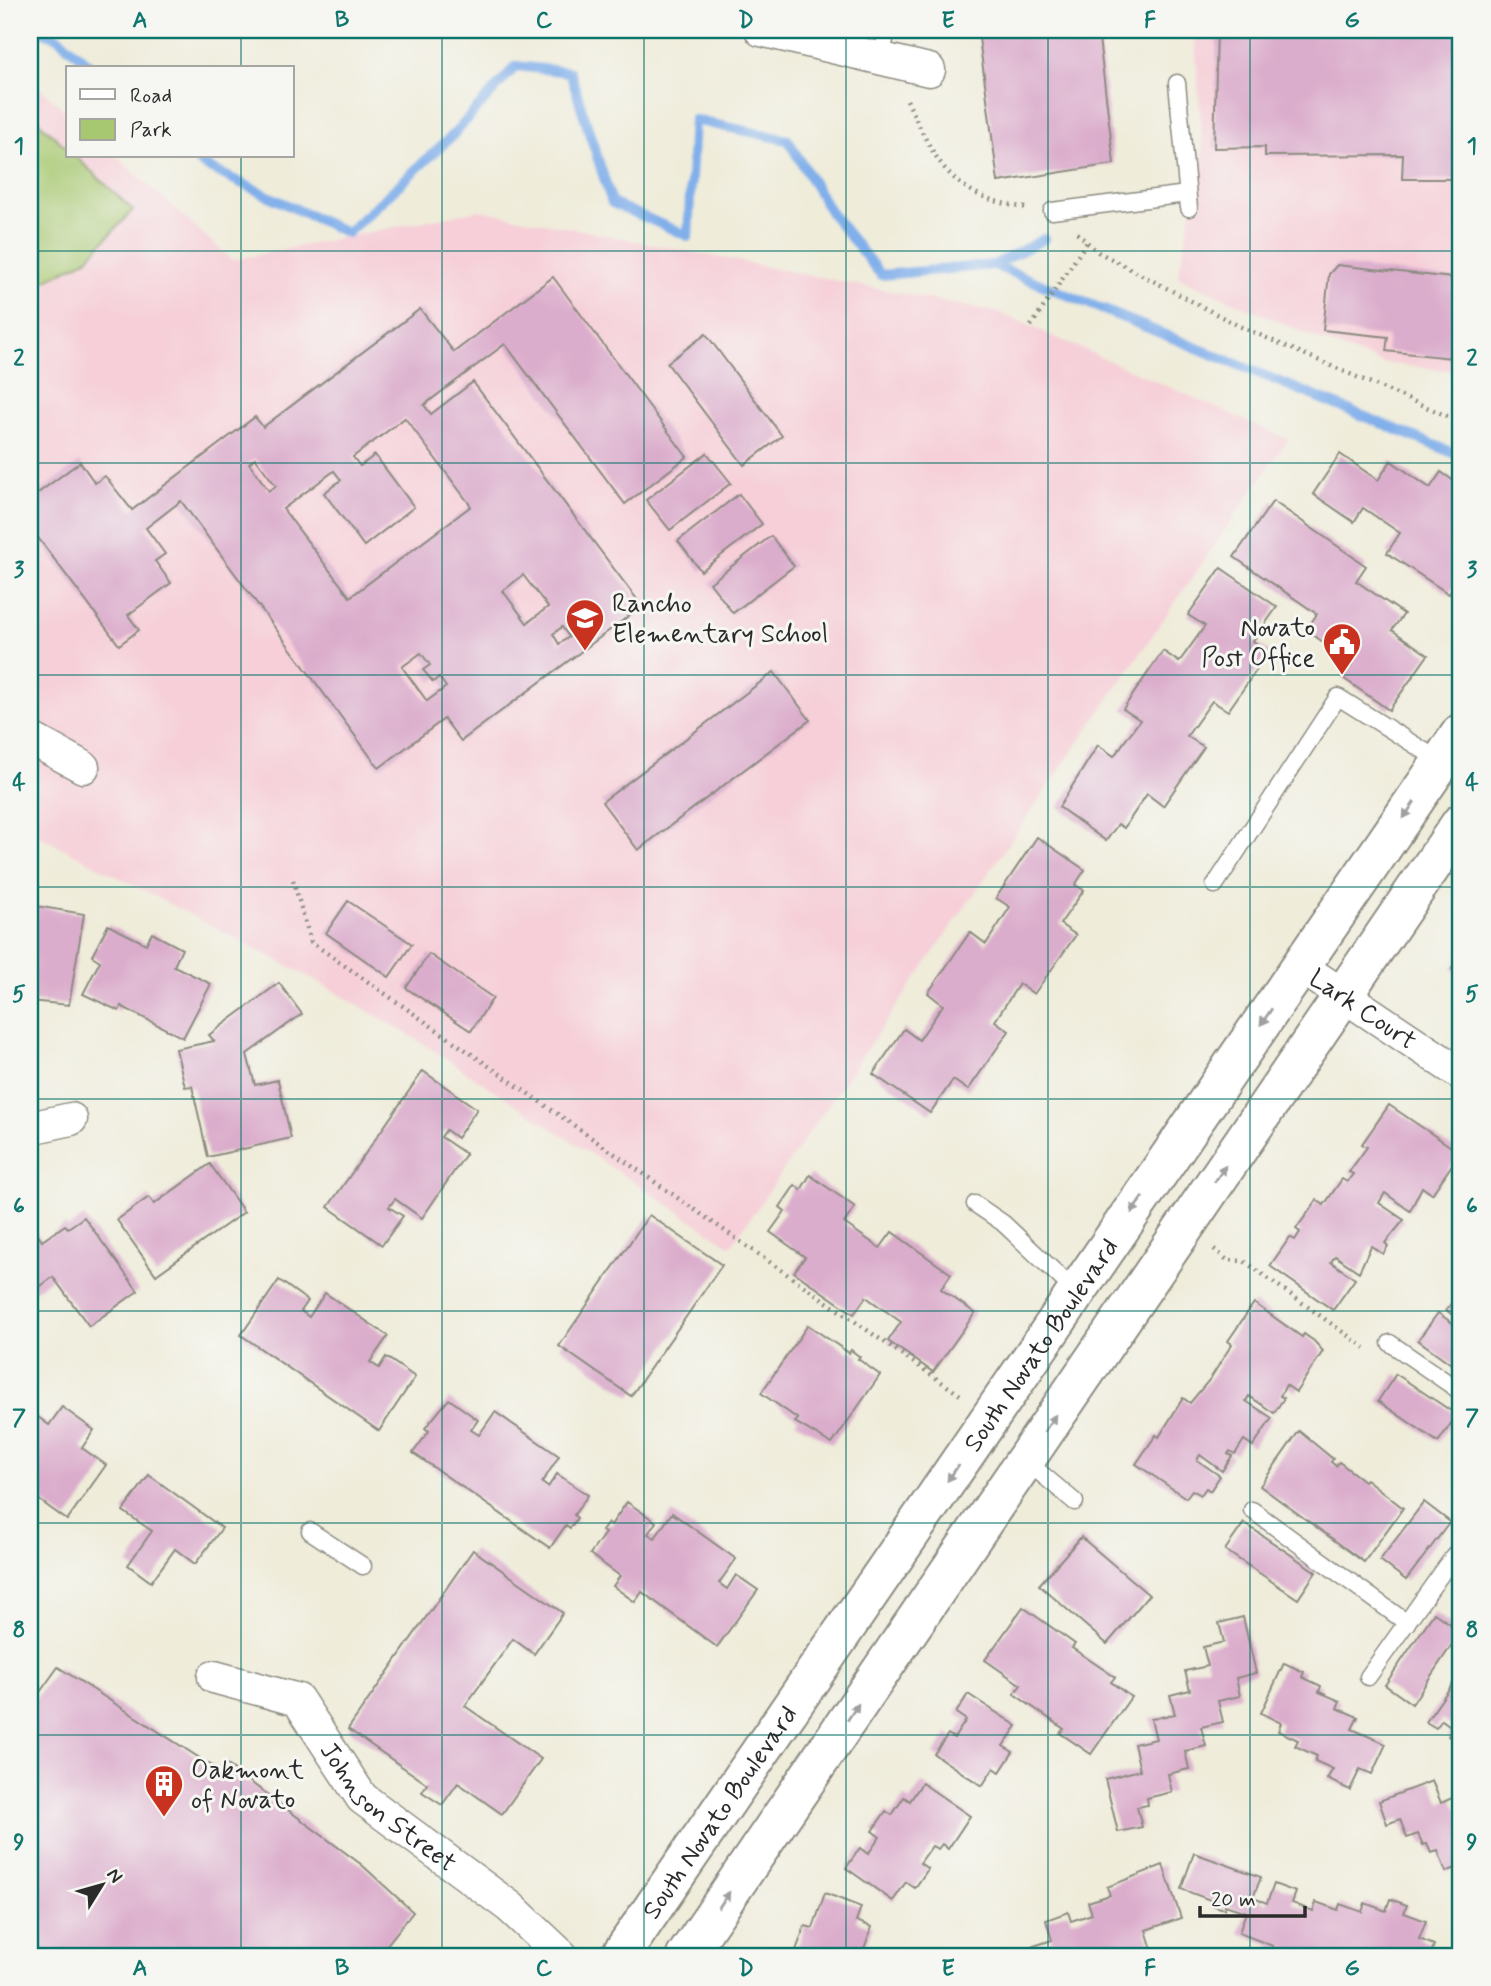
<svg xmlns="http://www.w3.org/2000/svg" width="1491" height="1986" viewBox="0 0 1491 1986" font-family="Mynerve,sans-serif">
	<rect width="100%" height="100%" fill="#f6f6f2"/>
	<filter id="ink" filterUnits="userSpaceOnUse"><feTurbulence type="fractalNoise" baseFrequency=".0143" numOctaves="2"/><feDisplacementMap in="SourceGraphic" scale="14" xChannelSelector="R" yChannelSelector="G"/><feConvolveMatrix kernelMatrix="1 2 1 2 8 2 1 2 1" color-interpolation-filters="sRGB"/></filter>
	<filter id="wash" filterUnits="userSpaceOnUse"><feTurbulence type="fractalNoise" baseFrequency=".00686" numOctaves="4" result="noise"/><feDisplacementMap in="SourceGraphic" scale="28" xChannelSelector="R" yChannelSelector="G"/><feGaussianBlur stdDeviation="1.57" result="paint"/><feColorMatrix in="noise" values="0 0 0 0 0 0 0 0 0 0 0 0 0 0 0 0 0 1.4 0 .05"/><feComposite in="paint" operator="in"/></filter>
	<g filter="url(#wash)">
		<rect width="100%" height="100%" fill="#efecda"/>
		<!-- built -->
		<g fill="#f6cfd8">
			<path d="M 1194,30 L 1461,30 L 1461,372 L 1383,363 L 1318,339 L 1178,277 L 1203,153 Z"/>
			<path d="M 30,79 L 68,113 L 68,156 L 116,156 L 232,260 L 479,210 L 1000,313 L 1288,439 L 731,1246 L 416,1039 L 315,980 L 30,831 Z"/>
		</g>
		<!-- green -->
		<path fill="#a7c871" stroke="#697a4e" stroke-width="2" d="M 30,114 L 68,149 L 68,156 L 75,156 L 133,210 L 86,260 L 35,286 L 30,285 Z"/>
		<g fill="none" stroke-linecap="round" stroke-linejoin="round">
			<!-- stream -->
			<g stroke="#80afea" stroke-width="10">
				<path d="M 38,30 L 57,37 L 93,68"/>
				<path d="M 193,156 L 205,166 L 347,233 L 452,136 L 516,66 L 570,72 L 612,203 L 688,236 L 694,120 L 788,140 L 831,213 L 881,275 L 994,265 L 1044,239"/>
				<path d="M 994,265 L 1461,456"/>
			</g>
		</g>
		<g id="blocks">
			<!-- building -->
			<g fill="#dbadcc" fill-rule="evenodd">
				<path d="M 978,30 L 1098,30 L 1114,164 L 998,182 Z"/>
				<path d="M 1217,30 L 1461,30 L 1461,179 L 1402,179 L 1403,155 L 1265,156 L 1265,147 L 1214,148 Z"/>
				<path d="M 1337,265 L 1461,279 L 1461,359 L 1386,351 L 1388,337 L 1323,330 L 1329,274 Z"/>
				<path d="M 553,277 L 687,457 L 625,504 L 505,344 L 424,405 L 431,414 L 473,382 L 642,606 L 461,741 L 444,719 L 379,768 L 181,501 L 146,528 L 165,554 L 155,561 L 171,583 L 128,615 L 139,630 L 119,645 L 30,527 L 30,499 L 80,462 L 95,483 L 105,476 L 132,510 L 255,417 L 263,427 L 420,309 L 454,352 ZM 405,418 L 471,506 L 350,597 L 283,509 L 334,471 L 341,480 L 324,493 L 364,546 L 414,507 L 375,455 L 360,466 L 353,457 ZM 255,458 L 276,486 L 269,491 L 249,463 ZM 523,575 L 548,607 L 527,623 L 503,591 ZM 562,627 L 569,637 L 559,644 L 553,634 ZM 421,653 L 430,665 L 423,670 L 433,682 L 439,677 L 446,687 L 427,701 L 402,667 Z"/>
				<path d="M 706,334 L 782,436 L 744,465 L 667,363 Z"/>
				<path d="M 707,453 L 731,483 L 670,530 L 646,500 Z"/>
				<path d="M 1340,454 L 1378,480 L 1391,461 L 1430,488 L 1441,472 L 1461,486 L 1461,576 L 1449,594 L 1387,553 L 1400,533 L 1363,508 L 1354,522 L 1313,494 Z"/>
				<path d="M 739,494 L 762,524 L 701,571 L 678,541 Z"/>
				<path d="M 1273,501 L 1366,566 L 1356,581 L 1404,614 L 1392,630 L 1428,655 L 1389,710 L 1343,678 L 1353,663 L 1306,630 L 1317,614 L 1234,557 Z"/>
				<path d="M 771,536 L 794,566 L 733,613 L 710,583 Z"/>
				<path d="M 1221,568 L 1277,607 L 1253,641 L 1269,652 L 1228,711 L 1212,701 L 1187,736 L 1204,747 L 1163,806 L 1147,794 L 1124,828 L 1118,824 L 1106,841 L 1059,807 L 1098,745 L 1114,756 L 1140,720 L 1123,709 L 1163,651 L 1179,662 L 1205,626 L 1188,615 Z"/>
				<path d="M 774,672 L 810,720 L 638,850 L 602,802 Z"/>
				<path d="M 1037,837 L 1085,870 L 1075,885 L 1084,890 L 1060,924 L 1076,935 L 1034,994 L 1019,984 L 995,1021 L 1009,1031 L 968,1090 L 953,1080 L 930,1113 L 873,1074 L 904,1029 L 919,1040 L 943,1005 L 928,993 L 970,932 L 986,944 L 1010,907 L 996,898 Z"/>
				<path d="M 348,901 L 412,944 L 389,977 L 326,933 Z"/>
				<path d="M 30,905 L 84,914 L 69,1005 L 30,1001 Z"/>
				<path d="M 108,925 L 146,944 L 152,933 L 182,949 L 174,966 L 211,984 L 183,1038 L 121,1006 L 119,1011 L 83,994 L 100,961 L 92,956 Z"/>
				<path d="M 429,954 L 493,998 L 471,1031 L 406,988 Z"/>
				<path d="M 1461,956 L 1461,975 L 1452,969 Z"/>
				<path d="M 279,983 L 302,1014 L 247,1054 L 255,1085 L 278,1080 L 291,1138 L 208,1157 L 192,1086 L 185,1087 L 176,1049 L 214,1041 L 209,1035 Z"/>
				<path d="M 423,1071 L 477,1109 L 457,1138 L 446,1130 L 441,1137 L 466,1154 L 422,1218 L 395,1199 L 389,1207 L 403,1216 L 382,1245 L 328,1207 Z"/>
				<path d="M 1389,1105 L 1460,1153 L 1432,1194 L 1422,1187 L 1410,1211 L 1385,1193 L 1379,1203 L 1404,1220 L 1385,1243 L 1388,1246 L 1383,1254 L 1371,1246 L 1359,1272 L 1335,1256 L 1331,1262 L 1355,1279 L 1333,1310 L 1270,1266 L 1290,1237 L 1295,1240 L 1300,1232 L 1296,1229 L 1317,1200 L 1324,1205 L 1342,1179 L 1347,1182 L 1353,1174 L 1349,1172 L 1367,1147 L 1362,1144 Z"/>
				<path d="M 210,1164 L 244,1212 L 156,1275 L 117,1220 L 149,1197 L 154,1204 Z"/>
				<path d="M 810,1175 L 855,1207 L 844,1223 L 880,1248 L 892,1232 L 951,1274 L 941,1289 L 975,1313 L 933,1372 L 888,1341 L 901,1322 L 866,1297 L 854,1314 L 794,1272 L 805,1257 L 770,1232 L 785,1211 L 780,1207 L 795,1185 L 801,1190 Z"/>
				<path d="M 649,1215 L 722,1265 L 631,1396 L 559,1346 Z"/>
				<path d="M 84,1217 L 138,1291 L 89,1326 L 53,1277 L 30,1294 L 30,1235 L 35,1231 L 42,1241 L 65,1225 L 68,1228 Z"/>
				<path d="M 279,1280 L 308,1301 L 301,1311 L 309,1317 L 325,1293 L 388,1336 L 370,1362 L 379,1368 L 386,1357 L 415,1377 L 379,1431 L 241,1335 Z"/>
				<path d="M 1461,1293 L 1461,1317 L 1459,1320 L 1446,1310 Z"/>
				<path d="M 1254,1303 L 1302,1337 L 1304,1334 L 1314,1341 L 1323,1351 L 1296,1392 L 1286,1385 L 1280,1396 L 1284,1398 L 1274,1413 L 1249,1396 L 1246,1401 L 1272,1418 L 1253,1446 L 1244,1440 L 1235,1454 L 1230,1451 L 1228,1454 L 1232,1456 L 1222,1471 L 1200,1455 L 1197,1460 L 1220,1476 L 1210,1491 L 1206,1488 L 1201,1495 L 1192,1490 L 1186,1498 L 1136,1464 L 1156,1435 L 1159,1437 L 1183,1398 L 1190,1403 L 1210,1379 L 1232,1344 L 1228,1341 Z"/>
				<path d="M 1438,1313 L 1461,1329 L 1461,1371 L 1418,1340 Z"/>
				<path d="M 808,1325 L 849,1353 L 851,1350 L 860,1357 L 858,1359 L 880,1375 L 832,1444 L 795,1422 L 798,1419 L 761,1393 Z"/>
				<path d="M 1396,1374 L 1457,1415 L 1438,1442 L 1378,1401 Z"/>
				<path d="M 449,1399 L 478,1420 L 471,1430 L 479,1435 L 495,1412 L 559,1456 L 542,1483 L 548,1487 L 557,1474 L 588,1495 L 574,1515 L 577,1518 L 570,1528 L 566,1525 L 550,1548 L 413,1453 L 429,1431 L 425,1428 Z"/>
				<path d="M 62,1407 L 94,1430 L 82,1448 L 106,1465 L 67,1520 L 35,1497 L 39,1490 L 30,1484 L 30,1411 L 49,1425 Z"/>
				<path d="M 1299,1431 L 1333,1459 L 1331,1462 L 1336,1466 L 1339,1462 L 1364,1481 L 1366,1479 L 1403,1508 L 1364,1562 L 1260,1486 Z"/>
				<path d="M 149,1475 L 222,1528 L 195,1564 L 175,1549 L 151,1582 L 128,1565 L 152,1531 L 123,1511 Z"/>
				<path d="M 627,1502 L 656,1522 L 648,1534 L 655,1538 L 672,1513 L 736,1559 L 719,1583 L 727,1589 L 736,1575 L 758,1590 L 717,1647 L 642,1592 L 635,1602 L 613,1586 L 620,1576 L 590,1554 L 605,1533 L 602,1531 L 608,1523 L 611,1525 Z"/>
				<path d="M 1424,1502 L 1450,1522 L 1406,1580 L 1380,1560 Z"/>
				<path d="M 1244,1523 L 1316,1572 L 1298,1599 L 1225,1550 Z"/>
				<path d="M 1081,1537 L 1149,1595 L 1107,1644 L 1039,1585 Z"/>
				<path d="M 473,1550 L 563,1613 L 534,1654 L 513,1639 L 465,1706 L 541,1759 L 502,1814 L 458,1783 L 442,1805 L 422,1792 L 427,1784 L 348,1729 Z"/>
				<path d="M 1023,1607 L 1075,1644 L 1072,1648 L 1115,1677 L 1111,1682 L 1131,1697 L 1091,1754 L 1060,1733 L 1064,1729 L 1014,1694 L 1021,1685 L 985,1660 Z"/>
				<path d="M 1434,1613 L 1461,1631 L 1412,1704 L 1385,1685 Z"/>
				<path d="M 1243,1617 L 1256,1673 L 1236,1678 L 1240,1696 L 1218,1701 L 1223,1722 L 1201,1727 L 1206,1746 L 1185,1751 L 1189,1769 L 1168,1774 L 1172,1792 L 1147,1798 L 1148,1805 L 1137,1807 L 1142,1827 L 1118,1832 L 1105,1779 L 1140,1770 L 1134,1744 L 1156,1739 L 1151,1719 L 1175,1714 L 1170,1695 L 1190,1690 L 1185,1671 L 1208,1666 L 1203,1647 L 1224,1642 L 1219,1623 Z"/>
				<path d="M 1284,1663 L 1304,1672 L 1302,1677 L 1321,1686 L 1319,1692 L 1340,1701 L 1337,1708 L 1358,1717 L 1352,1729 L 1386,1744 L 1372,1774 L 1360,1769 L 1350,1790 L 1327,1779 L 1333,1769 L 1315,1761 L 1317,1756 L 1295,1746 L 1298,1740 L 1278,1731 L 1281,1723 L 1261,1713 Z"/>
				<path d="M 58,1667 L 220,1771 L 225,1763 L 362,1865 L 413,1912 L 378,1956 L 30,1956 L 30,1706 Z"/>
				<path d="M 1454,1682 L 1461,1687 L 1461,1745 L 1448,1736 L 1453,1728 L 1442,1720 L 1436,1728 L 1426,1722 Z"/>
				<path d="M 968,1694 L 1017,1726 L 1003,1746 L 1013,1752 L 1000,1772 L 994,1768 L 982,1786 L 934,1754 L 948,1734 L 954,1738 L 966,1720 L 956,1713 Z"/>
				<path d="M 1432,1781 L 1441,1803 L 1452,1798 L 1461,1818 L 1461,1866 L 1446,1872 L 1438,1851 L 1431,1853 L 1427,1844 L 1423,1845 L 1418,1834 L 1407,1838 L 1400,1819 L 1387,1824 L 1379,1801 Z"/>
				<path d="M 922,1783 L 970,1816 L 948,1849 L 942,1844 L 938,1849 L 932,1846 L 920,1863 L 928,1869 L 915,1888 L 906,1882 L 893,1901 L 846,1868 L 860,1848 L 868,1854 L 880,1837 L 872,1831 L 886,1811 L 892,1815 L 904,1797 L 910,1801 Z"/>
				<path d="M 1194,1853 L 1261,1877 L 1253,1898 L 1267,1903 L 1274,1884 L 1296,1892 L 1292,1903 L 1313,1911 L 1316,1902 L 1338,1910 L 1340,1904 L 1362,1912 L 1365,1903 L 1386,1911 L 1390,1899 L 1407,1905 L 1404,1913 L 1426,1921 L 1419,1939 L 1434,1945 L 1430,1956 L 1388,1956 L 1371,1950 L 1368,1956 L 1270,1956 L 1273,1946 L 1239,1933 L 1246,1912 L 1225,1905 L 1224,1909 L 1211,1905 L 1213,1901 L 1181,1889 Z"/>
				<path d="M 1163,1865 L 1181,1918 L 1146,1930 L 1154,1956 L 1034,1956 L 1031,1947 L 1052,1940 L 1046,1920 L 1068,1912 L 1071,1921 L 1092,1914 L 1088,1902 L 1110,1895 L 1107,1887 Z"/>
				<path d="M 825,1893 L 861,1907 L 856,1921 L 872,1927 L 863,1951 L 856,1949 L 853,1956 L 794,1956 L 805,1926 L 813,1928 Z"/>
			</g>
		</g>
	</g>
	<g filter="url(#ink)">
		<use href="#blocks" fill-opacity="0" stroke="#8d8c82" stroke-width="2"/>
		<g fill="none" stroke-linecap="round" stroke-linejoin="round">
			<!-- service casing -->
			<g stroke="#8d8c82" stroke-width="19">
				<g id="service">
					<path d="M 881,60 L 887,30"/>
					<path d="M 1177,83 L 1189,208"/>
					<path d="M 1052,211 L 1187,194"/>
					<path d="M 1215,885 L 1338,697 L 1442,762"/>
					<path d="M 975,1204 L 1003,1223 L 1077,1293"/>
					<path d="M 1390,1343 L 1461,1392"/>
					<path d="M 1025,1460 L 1075,1502"/>
					<path d="M 1252,1510 L 1407,1623"/>
					<path d="M 310,1531 L 363,1566"/>
					<path d="M 1368,1677 L 1461,1546"/>
				</g>
			</g>
			<!-- minor casing -->
			<g stroke="#8d8c82" stroke-width="35">
				<g id="minor">
					<path d="M 761,30 L 929,70"/>
					<path d="M 30,738 L 83,767"/>
					<path id="s1" d="M 1301,967 L 1461,1074"/>
					<path d="M 30,1128 L 71,1119"/>
					<path id="s2" d="M 214,1677 L 298,1700 L 362,1798 L 510,1907 L 562,1956"/>
				</g>
			</g>
			<!-- secondary casing -->
			<g stroke="#8d8c82" stroke-width="42">
				<g id="secondary">
					<path id="s3" d="M 620,1956 L 1461,733"/>
					<path d="M 686,1956 L 1461,823"/>
				</g>
			</g>
			<!-- path -->
			<g stroke="#8d8c82" stroke-width="4.5" stroke-dasharray="2 5" stroke-linecap="butt">
				<path d="M 907,100 C 937,165 952,197 1027,208"/>
				<path d="M 1077,233 L 1098,252 L 1239,326 L 1461,422"/>
				<path d="M 1031,326 L 1087,242"/>
				<path d="M 293,880 L 311,942 L 963,1397"/>
				<path d="M 1214,1249 L 1227,1260 L 1244,1261 L 1365,1348"/>
			</g>
			<!-- service -->
			<use href="#service" stroke="#fff" stroke-width="16"/>
			<!-- minor -->
			<use href="#minor" stroke="#fff" stroke-width="32"/>
			<!-- secondary -->
			<use href="#secondary" stroke="#fff" stroke-width="38"/>
		</g>
		<!-- one-way arrows -->
		<defs><path id="oneway-solid" d="M-6-.8H1V-3.2L6.5 0L1 3.2V.8H-6Z" transform="scale(1.75)"/></defs>
		<g fill="#a0a0a0">
			<use href="#oneway-solid" transform="translate(1409 810) rotate(124)"/>
			<use href="#oneway-solid" transform="translate(1266 1017) rotate(125)"/>
			<use href="#oneway-solid" transform="translate(1220 1174) rotate(-56)"/>
			<use href="#oneway-solid" transform="translate(1137 1205) rotate(125)"/>
			<use href="#oneway-solid" transform="translate(1050 1423) rotate(-56)"/>
			<use href="#oneway-solid" transform="translate(953 1473) rotate(125)"/>
			<use href="#oneway-solid" transform="translate(853 1712) rotate(-56)"/>
			<use href="#oneway-solid" transform="translate(724 1900) rotate(-56)"/>
		</g>
	</g>
	<!-- grid -->
	<path fill="none" stroke="#0f766e" stroke-width="2" stroke-opacity="0.55" d="M 241,30 L 241,68M 442,30 L 442,1956M 644,30 L 644,1956M 846,30 L 846,1956M 1048,30 L 1048,1956M 1250,30 L 1250,1956M 241,156 L 241,1956M 30,251 L 1461,251M 30,463 L 1461,463M 30,675 L 1461,675M 30,887 L 1461,887M 30,1099 L 1461,1099M 30,1311 L 1461,1311M 30,1523 L 1461,1523M 30,1735 L 1461,1735"/>
	<!-- icons -->
	<defs>
		<g id="school-pin" transform="scale(2.0125)"><path d="M0 17L-7.5 6A9.5 9.5 0 1 1 7.5 6Z" fill="#c8321e" stroke="#f6f6f2"/><path d="M0-5L7-2L0 1L-7-2ZM-4 1L0 2.5L4 1V4Q0 6-4 4Z" fill="#fff"/></g>
		<g id="civic-pin" transform="scale(2.0125)"><path d="M0 17L-7.5 6A9.5 9.5 0 1 1 7.5 6Z" fill="#c8321e" stroke="#f6f6f2"/><path d="M-.6-6.5H3V-4.5H.6V-3L4-1V1h2V6H-6V1h2V-1L-.6-3ZM-1.2 2.5V6h2.4V2.5Z" fill="#fff"/></g>
		<g id="building-pin" transform="scale(2.0125)"><path d="M0 17L-7.5 6A9.5 9.5 0 1 1 7.5 6Z" fill="#c8321e" stroke="#f6f6f2"/><path d="M-4-6H4V6H1V3H-1V6H-4ZM-2.5-4.3h1.7v1.8h-1.7ZM.8-4.3h1.7v1.8H.8ZM-2.5-1h1.7V.8h-1.7ZM.8-1h1.7V.8H.8Z" fill="#fff"/></g>
	</defs>
	<g fill-rule="evenodd">
		<use href="#school-pin" x="585" y="618"/>
		<use href="#civic-pin" x="1342" y="642"/>
		<use href="#building-pin" x="164" y="1784"/>
	</g>
	<g text-anchor="middle" stroke-width="6" stroke-linejoin="round" paint-order="stroke">
		<!-- poi labels -->
		<g font-size="26" fill="#2b2b2b" stroke="#f6f6f2" text-anchor="start">
			<text x="612" y="612">Rancho<tspan x="612" dy="30">Elementary School</tspan></text>
			<text x="1315" y="636" text-anchor="end">Novato<tspan x="1315" dy="30">Post Office</tspan></text>
			<text x="191" y="1778">Oakmont<tspan x="191" dy="30">of Novato</tspan></text>
		</g>
		<!-- street labels -->
		<g font-size="26" fill="#2b2b2b" stroke="#f6f6f2">
			<text dy="9" stroke="none"><textPath href="#s1" startOffset="75">Lark Court</textPath></text>
			<text dy="9" stroke="none"><textPath href="#s3" startOffset="742">South Novato Boulevard</textPath></text>
			<text dy="9" stroke="none"><textPath href="#s2" startOffset="229">Johnson Street</textPath></text>
			<text dy="9" stroke="none"><textPath href="#s3" startOffset="175">South Novato Boulevard</textPath></text>
		</g>
	</g>
	<!-- margin -->
	<rect width="1491" height="1986" fill="none" stroke="#f6f6f2" stroke-width="77"/>
	<!-- legend -->
	<rect x="66" y="66" width="228" height="91" fill="#f6f6f2" stroke="#a5a5a2" stroke-width="2"/>
	<rect x="80" y="89" width="35" height="10" fill="#ffffff" stroke="#a5a5a2" stroke-width="2"/>
	<text x="130" y="102" font-size="21" fill="#2b2b2b">Road</text>
	<rect x="80" y="119" width="35" height="21" fill="#a7c871" stroke="#a5a5a2" stroke-width="2"/>
	<text x="130" y="136" font-size="21" fill="#2b2b2b">Park</text>
	<!-- north arrow -->
	<g transform="translate(102 1885) rotate(53)" stroke="#f6f6f2" stroke-width="5" paint-order="stroke">
	<path d="M0-5L12 26L0 18L-12 26Z" fill="#2b2b2b"/>
	<text y="-10" font-size="19" font-weight="bold" text-anchor="middle" fill="#2b2b2b">N</text>
	</g>
	<!-- scale -->
	<path d="M1200 1906v10h105v-10" fill="none" stroke="#2b2b2b" stroke-width="3.5"/>
	<text x="1211" y="1906" font-size="21" fill="#2b2b2b" stroke="#f6f6f2" stroke-width="5" paint-order="stroke">20 m</text>
	<rect x="38" y="38" width="1414" height="1910" fill="none" stroke="#0f766e" stroke-width="2.5"/>
	<g font-size="23" text-anchor="middle" font-weight="bold" fill="#0f766e">
		<text x="140" y="27">A</text>
		<text x="342" y="27">B</text>
		<text x="544" y="27">C</text>
		<text x="746" y="27">D</text>
		<text x="948" y="27">E</text>
		<text x="1150" y="27">F</text>
		<text x="1352" y="27">G</text>
		<text x="19" y="153">1</text>
		<text x="1472" y="153">1</text>
		<text x="19" y="365">2</text>
		<text x="1472" y="365">2</text>
		<text x="19" y="577">3</text>
		<text x="1472" y="577">3</text>
		<text x="19" y="789">4</text>
		<text x="1472" y="789">4</text>
		<text x="19" y="1001">5</text>
		<text x="1472" y="1001">5</text>
		<text x="19" y="1213">6</text>
		<text x="1472" y="1213">6</text>
		<text x="19" y="1425">7</text>
		<text x="1472" y="1425">7</text>
		<text x="19" y="1637">8</text>
		<text x="1472" y="1637">8</text>
		<text x="19" y="1849">9</text>
		<text x="1472" y="1849">9</text>
		<text x="140" y="1975">A</text>
		<text x="342" y="1975">B</text>
		<text x="544" y="1975">C</text>
		<text x="746" y="1975">D</text>
		<text x="948" y="1975">E</text>
		<text x="1150" y="1975">F</text>
		<text x="1352" y="1975">G</text>
	</g>
</svg>
